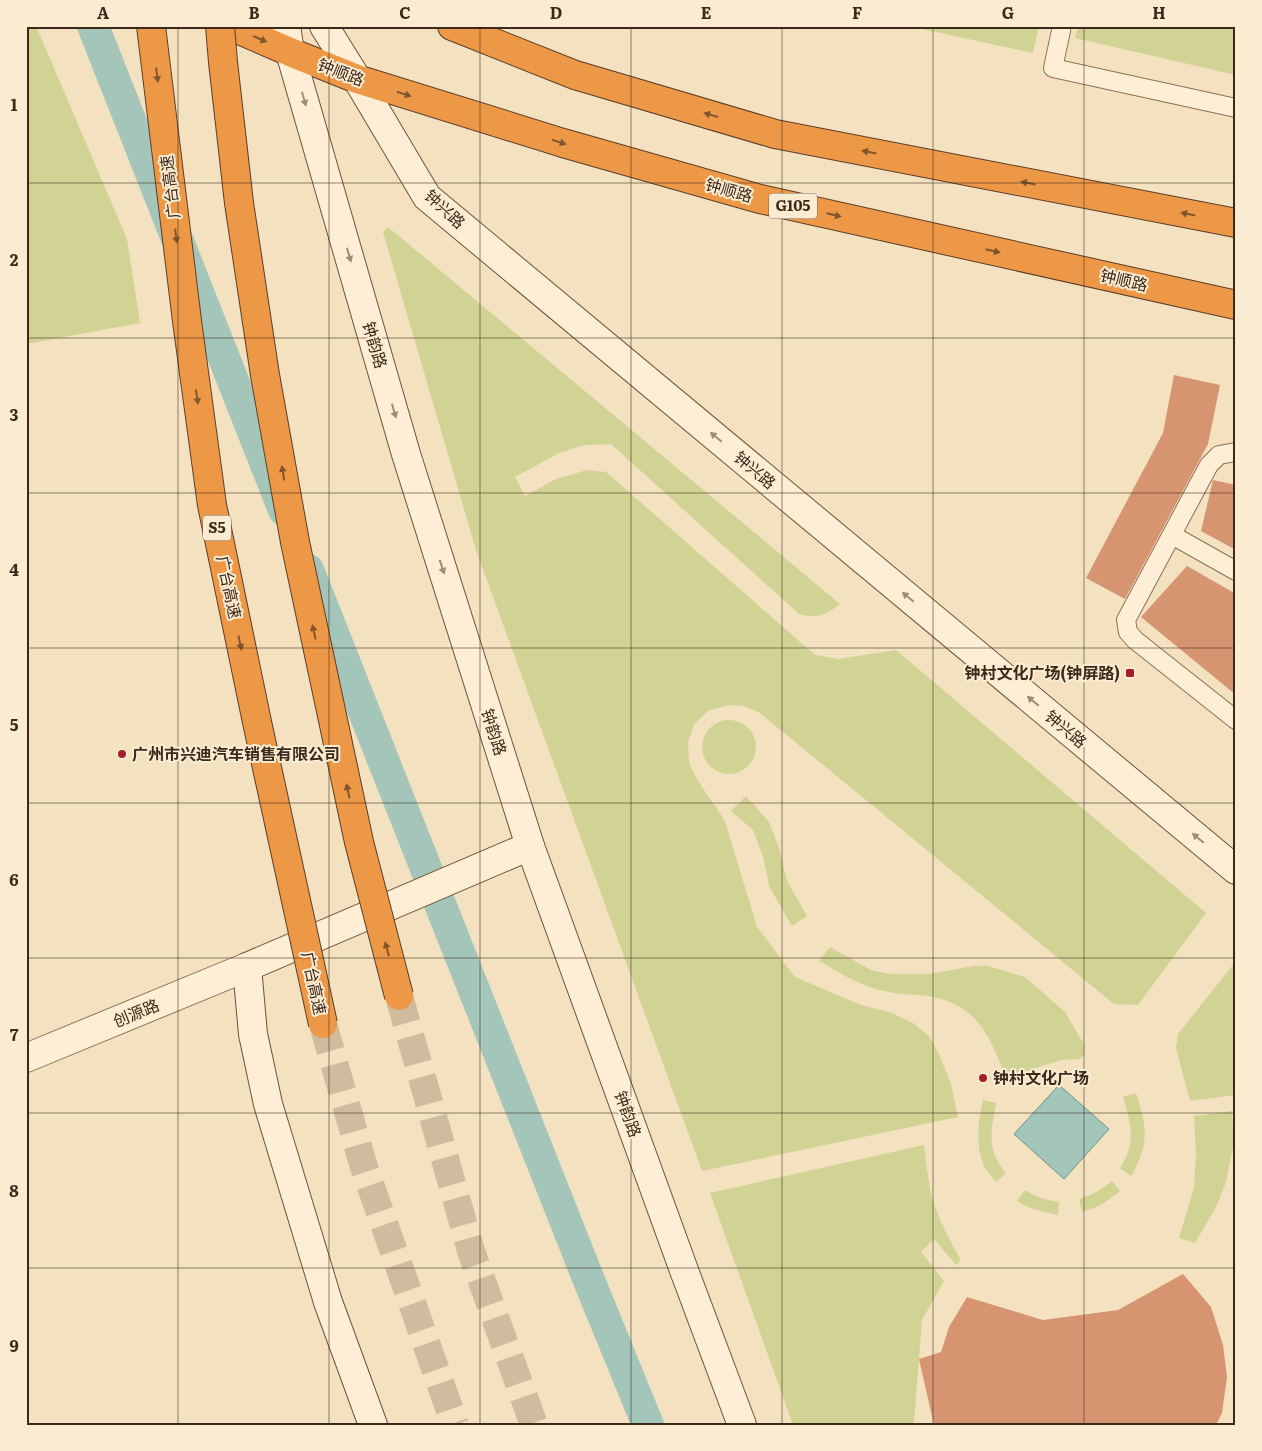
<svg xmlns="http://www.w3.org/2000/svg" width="1262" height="1451" viewBox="0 0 1262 1451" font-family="Literata,'Noto Sans SC',serif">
	<rect width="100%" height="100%" fill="#f3e1c0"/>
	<!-- green -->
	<g fill="#d0d393">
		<path d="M 26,26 L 36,26 L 127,239 L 140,323 L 26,344 Z"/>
		<path d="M 908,26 L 1039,26 L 1033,53 Z"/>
		<path d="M 1078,26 L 1236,26 L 1236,75 L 1075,38 Z"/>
		<path d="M 388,227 L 840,604 C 825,615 818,619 799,614 L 611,444 L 585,445 L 559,453 L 515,477 L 525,496 L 556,479 L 587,470 L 606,472 L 815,655 L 839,659 L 896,650 L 1206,913 L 1138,1005 L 1114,1004 L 760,713 L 744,706 L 729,705 L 708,711 L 694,724 L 688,743 L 689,763 L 698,781 L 725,821 L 757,927 L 795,977 L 861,1005 L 892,1013 L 913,1023 L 929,1036 L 938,1052 L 951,1084 L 958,1117 L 702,1171 L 476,550 L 383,232 Z"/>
		<circle cx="729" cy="747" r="27"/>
		<path d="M 746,796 L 769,822 L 779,848 L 787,881 L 807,916 L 792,926 L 769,886 L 763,856 L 753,830 L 731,811 Z"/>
		<path d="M 830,947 L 871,970 L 890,974 L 929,974 L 974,966 L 988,966 L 1025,977 L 1065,1012 L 1085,1046 L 1084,1055 L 1079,1059 L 1061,1060 L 1036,1068 L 1008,1084 C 993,1044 981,1006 933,997 C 917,994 900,995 884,991 C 860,986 840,973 819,961 Z"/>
		<path d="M 1236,961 L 1236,1095 L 1190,1101 L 1176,1048 L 1178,1034 Z"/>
		<path d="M 1136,1093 C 1147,1127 1150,1144 1131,1176 L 1120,1168 C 1137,1142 1131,1125 1123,1097 Z"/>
		<path d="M 983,1100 L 996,1103 C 991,1132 986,1149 1006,1173 L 996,1182 C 992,1177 987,1172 984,1166 C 975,1145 978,1123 983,1100 Z"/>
		<path d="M 1232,1111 L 1234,1143 L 1226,1182 L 1217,1205 L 1195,1243 L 1179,1238 L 1194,1188 L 1196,1154 L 1194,1116 Z"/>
		<path d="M 924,1145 C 927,1165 928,1187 935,1207 C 942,1226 951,1243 961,1260 L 956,1265 L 934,1239 L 921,1252 L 944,1281 L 922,1320 L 914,1422 L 912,1425 L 793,1425 L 710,1193 Z"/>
		<path d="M 1112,1181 L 1120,1191 C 1108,1201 1097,1208 1082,1212 L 1079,1199 C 1092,1195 1101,1190 1112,1181 Z"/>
		<path d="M 1025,1190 C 1036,1197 1046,1200 1059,1202 L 1058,1215 C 1043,1212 1030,1209 1017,1201 Z"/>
	</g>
	<!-- water -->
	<path fill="#a4c5b9" stroke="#699587" d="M 1059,1085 L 1109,1129 L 1064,1179 L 1014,1134 Z"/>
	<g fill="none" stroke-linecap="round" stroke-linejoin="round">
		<!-- canal -->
		<g stroke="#a4c5b9" stroke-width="32">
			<path d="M 93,26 L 284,510"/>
			<path d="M 308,570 L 586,1273 L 648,1425"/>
		</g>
	</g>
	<!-- building -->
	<g fill="#d69471">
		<path d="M 1174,375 L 1220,385 L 1208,444 L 1125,599 L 1086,578 L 1163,433 Z"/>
		<path d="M 1213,480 L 1236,485 L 1236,550 L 1201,531 Z"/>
		<path d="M 1187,566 L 1236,594 L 1236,695 L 1141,617 Z"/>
		<path d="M 1183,1274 L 1211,1307 L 1223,1345 L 1227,1377 L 1222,1413 L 1216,1425 L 934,1425 L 919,1359 L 941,1352 L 949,1327 L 967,1297 L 1043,1320 L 1118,1310 Z"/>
	</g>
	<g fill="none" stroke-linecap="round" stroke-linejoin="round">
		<!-- highway-tunnel -->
		<g stroke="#cfbc9f" stroke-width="28" stroke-dasharray="28 14" stroke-linecap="butt">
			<path d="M 399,996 L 471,1251 L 534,1425"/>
			<path d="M 323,1024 L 363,1164 L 455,1425"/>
		</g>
		<!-- lane casing -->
		<g stroke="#8f7055" stroke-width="20">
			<g id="lane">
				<path d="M 1062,26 L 1053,68 L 1236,108"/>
				<path d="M 1236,452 L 1219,455 L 1209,465 L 1126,620 L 1128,632 L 1135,640 L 1236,720"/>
				<path d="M 1172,535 L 1236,571"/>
			</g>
		</g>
		<!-- street casing -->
		<g stroke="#8f7055" stroke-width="30">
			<path id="street" d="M 26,1058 L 247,967"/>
		</g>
		<!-- secondary casing -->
		<g stroke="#715139" stroke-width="30">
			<g id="secondary">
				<path d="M 286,26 L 290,52 L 406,454 L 530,846 L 685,1273 L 742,1425"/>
				<path d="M 324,26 L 357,79 L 427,197 L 1236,870"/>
				<path d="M 373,1425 L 328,1302 L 268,1104 L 253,1034 L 247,967 L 530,846"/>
			</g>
		</g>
		<!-- highway casing -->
		<g stroke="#5c3e2a" stroke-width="30">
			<g id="highway">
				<path d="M 230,26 L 290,52 L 357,79 L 563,143 L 760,199 L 1236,305"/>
				<path d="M 452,26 L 575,75 L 775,134 L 1236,223"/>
			</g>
		</g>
		<!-- lane -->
		<use href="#lane" stroke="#fdeed5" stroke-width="18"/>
		<!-- street -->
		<use href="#street" stroke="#fdeed5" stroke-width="28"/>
		<!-- secondary -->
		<use href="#secondary" stroke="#fdeed5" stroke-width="28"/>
		<!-- highway -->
		<use href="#highway" stroke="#ed9846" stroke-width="28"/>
		<!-- highway-bridge casing -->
		<g stroke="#5c3e2a" stroke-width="30" stroke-linecap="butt">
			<g id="highway-bridge">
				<path d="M 151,26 L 187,321 L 212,505 L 257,722 L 323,1024"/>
				<path d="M 220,26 L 223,62 L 239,203 L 265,375 L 295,542 L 359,842 L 399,996"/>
			</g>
		</g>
		<!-- highway-bridge -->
		<use href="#highway-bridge" stroke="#ed9846" stroke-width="28"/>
	</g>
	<!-- one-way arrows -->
	<defs><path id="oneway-solid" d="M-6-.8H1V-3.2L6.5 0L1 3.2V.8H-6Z" transform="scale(1.25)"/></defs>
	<g fill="#83552d">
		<use href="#oneway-solid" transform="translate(260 39) rotate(23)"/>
		<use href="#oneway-solid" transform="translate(157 75) rotate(83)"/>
		<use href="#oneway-solid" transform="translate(404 94) rotate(17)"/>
		<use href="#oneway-solid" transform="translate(711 115) rotate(-164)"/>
		<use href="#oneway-solid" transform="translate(559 142) rotate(17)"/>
		<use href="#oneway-solid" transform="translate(869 152) rotate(-169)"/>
		<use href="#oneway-solid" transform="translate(1028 183) rotate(-169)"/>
		<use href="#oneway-solid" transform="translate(1188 214) rotate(-169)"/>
		<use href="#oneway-solid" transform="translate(834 215) rotate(13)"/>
		<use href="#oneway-solid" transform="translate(176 236) rotate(83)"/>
		<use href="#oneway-solid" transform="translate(993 251) rotate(13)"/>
		<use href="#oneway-solid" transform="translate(197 397) rotate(82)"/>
		<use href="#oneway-solid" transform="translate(283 473) rotate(-100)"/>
		<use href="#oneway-solid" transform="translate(314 632) rotate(-102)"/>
		<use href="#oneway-solid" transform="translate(240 643) rotate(78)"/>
		<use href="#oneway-solid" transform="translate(348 791) rotate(-102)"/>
		<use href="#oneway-solid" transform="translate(387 949) rotate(-105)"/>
	</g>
	<g fill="#9d8c78">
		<use href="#oneway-solid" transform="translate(304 99) rotate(74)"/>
		<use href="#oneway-solid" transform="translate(349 255) rotate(74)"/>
		<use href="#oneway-solid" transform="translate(394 411) rotate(74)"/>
		<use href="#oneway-solid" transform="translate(716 437) rotate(-140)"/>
		<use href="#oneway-solid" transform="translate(442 567) rotate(72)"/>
		<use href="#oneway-solid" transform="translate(908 597) rotate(-140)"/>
		<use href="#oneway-solid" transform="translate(1033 701) rotate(-140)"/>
		<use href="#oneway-solid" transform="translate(1198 838) rotate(-140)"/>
	</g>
	<!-- grid -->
	<path fill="none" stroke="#3d291c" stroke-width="1" stroke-opacity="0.55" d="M 178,26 L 178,1425M 329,26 L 329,1425M 480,26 L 480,1425M 631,26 L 631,1425M 782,26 L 782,1425M 933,26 L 933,1425M 1084,26 L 1084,1425M 26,183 L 1236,183M 26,338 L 1236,338M 26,493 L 1236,493M 26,648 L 1236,648M 26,803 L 1236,803M 26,958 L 1236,958M 26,1113 L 1236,1113M 26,1268 L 1236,1268"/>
	<!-- markers -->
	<g fill="#a61e28" stroke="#faebd1" stroke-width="2">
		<rect x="1125" y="668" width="10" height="10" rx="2.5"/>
		<circle cx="122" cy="754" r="5"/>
		<circle cx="983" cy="1078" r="5"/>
	</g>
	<g text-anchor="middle" stroke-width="4" stroke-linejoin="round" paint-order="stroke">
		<!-- shield labels -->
		<g fill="#faebd1" stroke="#766352" stroke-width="1">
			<rect x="769" y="193.5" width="48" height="25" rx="4"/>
			<rect x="203" y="515.5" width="28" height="25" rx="4"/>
		</g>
		<g font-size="15" font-weight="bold" fill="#3d291c">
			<text x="793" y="211">G105</text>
			<text x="217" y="533">S5</text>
		</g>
		<!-- street labels -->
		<g font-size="16" fill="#3d291c" stroke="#faebd1">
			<text transform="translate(341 72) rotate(21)" y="6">钟顺路</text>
			<text transform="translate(170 187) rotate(-97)" y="6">广台高速</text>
			<text transform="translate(729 190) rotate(16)" y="6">钟顺路</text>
			<text transform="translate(445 209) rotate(43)" y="6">钟兴路</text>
			<text transform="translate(1124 280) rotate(13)" y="6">钟顺路</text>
			<text transform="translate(375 345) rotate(74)" y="6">钟韵路</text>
			<text transform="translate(755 470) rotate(40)" y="6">钟兴路</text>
			<text transform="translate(229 587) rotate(78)" y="6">广台高速</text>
			<text transform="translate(1066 729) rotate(40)" y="6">钟兴路</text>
			<text transform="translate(494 732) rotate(72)" y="6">钟韵路</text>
			<text transform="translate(314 983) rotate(78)" y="6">广台高速</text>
			<text transform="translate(136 1013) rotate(-22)" y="6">创源路</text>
			<text transform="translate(628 1114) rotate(70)" y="6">钟韵路</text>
		</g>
		<!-- poi labels -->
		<g font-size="16" font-weight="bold" fill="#3d291c" stroke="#faebd1" text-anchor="start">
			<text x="1120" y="679" text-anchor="end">钟村文化广场(钟屏路)</text>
			<text x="132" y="760">广州市兴迪汽车销售有限公司</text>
			<text x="993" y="1084">钟村文化广场</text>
		</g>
	</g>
	<!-- border -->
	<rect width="1262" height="1451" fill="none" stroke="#faebd1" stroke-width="55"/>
	<rect x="28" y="28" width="1206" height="1396" fill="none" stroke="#3d291c" stroke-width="2"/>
	<g font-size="16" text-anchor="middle" font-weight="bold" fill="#3d291c">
		<text x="103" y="19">A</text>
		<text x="254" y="19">B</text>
		<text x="405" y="19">C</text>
		<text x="556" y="19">D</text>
		<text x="706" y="19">E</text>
		<text x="857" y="19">F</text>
		<text x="1008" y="19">G</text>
		<text x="1159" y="19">H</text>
		<text x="14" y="111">1</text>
		<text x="14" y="266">2</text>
		<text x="14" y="421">3</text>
		<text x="14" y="576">4</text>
		<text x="14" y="731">5</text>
		<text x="14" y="886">6</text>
		<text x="14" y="1041">7</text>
		<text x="14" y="1197">8</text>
		<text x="14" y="1352">9</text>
	</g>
</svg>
